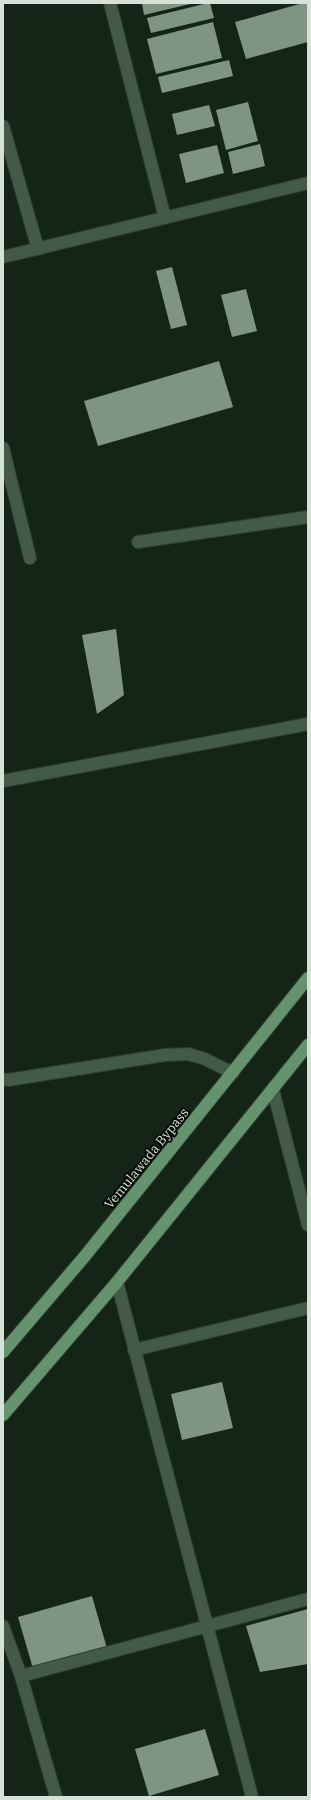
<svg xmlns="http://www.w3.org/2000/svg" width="311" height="1800" viewBox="0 0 311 1800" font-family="'IBM Plex Serif',serif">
	<rect width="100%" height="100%" fill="#142517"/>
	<!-- building -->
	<g fill="#7f9483">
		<path d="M 142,3 L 190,3 L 190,4 L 144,15 Z"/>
		<path d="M 208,3 L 210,3 L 214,18 L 151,33 L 147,18 Z"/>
		<path d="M 303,3 L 308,3 L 308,42 L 246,59 L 235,22 Z"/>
		<path d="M 213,22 L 222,58 L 156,74 L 147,39 Z"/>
		<path d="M 229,60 L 233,76 L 162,93 L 158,77 Z"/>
		<path d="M 248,102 L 258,141 L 226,150 L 216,110 Z"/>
		<path d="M 209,105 L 215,126 L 177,135 L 172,114 Z"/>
		<path d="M 260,144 L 265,166 L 233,174 L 228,152 Z"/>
		<path d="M 217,145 L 224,173 L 186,183 L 179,154 Z"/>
		<path d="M 172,267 L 187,325 L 171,329 L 156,271 Z"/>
		<path d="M 246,289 L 257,331 L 232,337 L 221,295 Z"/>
		<path d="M 219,361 L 233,407 L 98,446 L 84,401 Z"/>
		<path d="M 116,629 L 124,695 L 97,714 L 82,635 Z"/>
		<path d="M 222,1382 L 233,1428 L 182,1440 L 171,1394 Z"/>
		<path d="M 92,1596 L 108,1652 L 34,1672 L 18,1617 Z"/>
		<path d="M 308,1609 L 308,1664 L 260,1672 L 246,1626 Z"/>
		<path d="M 205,1729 L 219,1775 L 149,1796 L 135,1749 Z"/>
	</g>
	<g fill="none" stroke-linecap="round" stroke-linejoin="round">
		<!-- minor casing -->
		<g stroke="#2f3f32" stroke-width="14">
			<g id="minor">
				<path d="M 110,3 L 165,218"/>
				<path d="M 3,126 L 38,249"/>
				<path d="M 3,257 L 308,183"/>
				<path d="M 3,448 L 30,558"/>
				<path d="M 138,542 L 308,517"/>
				<path d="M 3,781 L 308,724"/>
				<path d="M 3,1079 L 8,1080 L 165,1055 L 188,1054 L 205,1059 L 233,1073"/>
				<path d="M 273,1090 L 308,1225"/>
				<path d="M 117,1282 L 252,1797"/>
				<path d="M 134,1350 L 308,1308"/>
				<path d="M 3,1626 L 21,1676 L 56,1797"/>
				<path d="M 21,1676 L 308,1599"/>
			</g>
		</g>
		<!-- major casing -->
		<g stroke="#2f3f32" stroke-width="14">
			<g id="major">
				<path d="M 3,1352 L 85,1256 L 308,978"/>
				<path d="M 3,1415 L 117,1282 L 308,1045"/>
			</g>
		</g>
		<!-- minor -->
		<use href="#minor" stroke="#445a48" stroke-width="12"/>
		<!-- major -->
		<use href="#major" stroke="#64936e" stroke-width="12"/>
	</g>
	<g text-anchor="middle" stroke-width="4" stroke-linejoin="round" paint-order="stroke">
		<!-- street labels -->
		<g font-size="13" fill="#d6e1d8" stroke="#050c06">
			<text transform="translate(146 1158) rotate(-51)" y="5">Vemulawada Bypass</text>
		</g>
	</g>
	<!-- border -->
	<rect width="311" height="1800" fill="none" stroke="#d6e1d8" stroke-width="8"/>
</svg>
